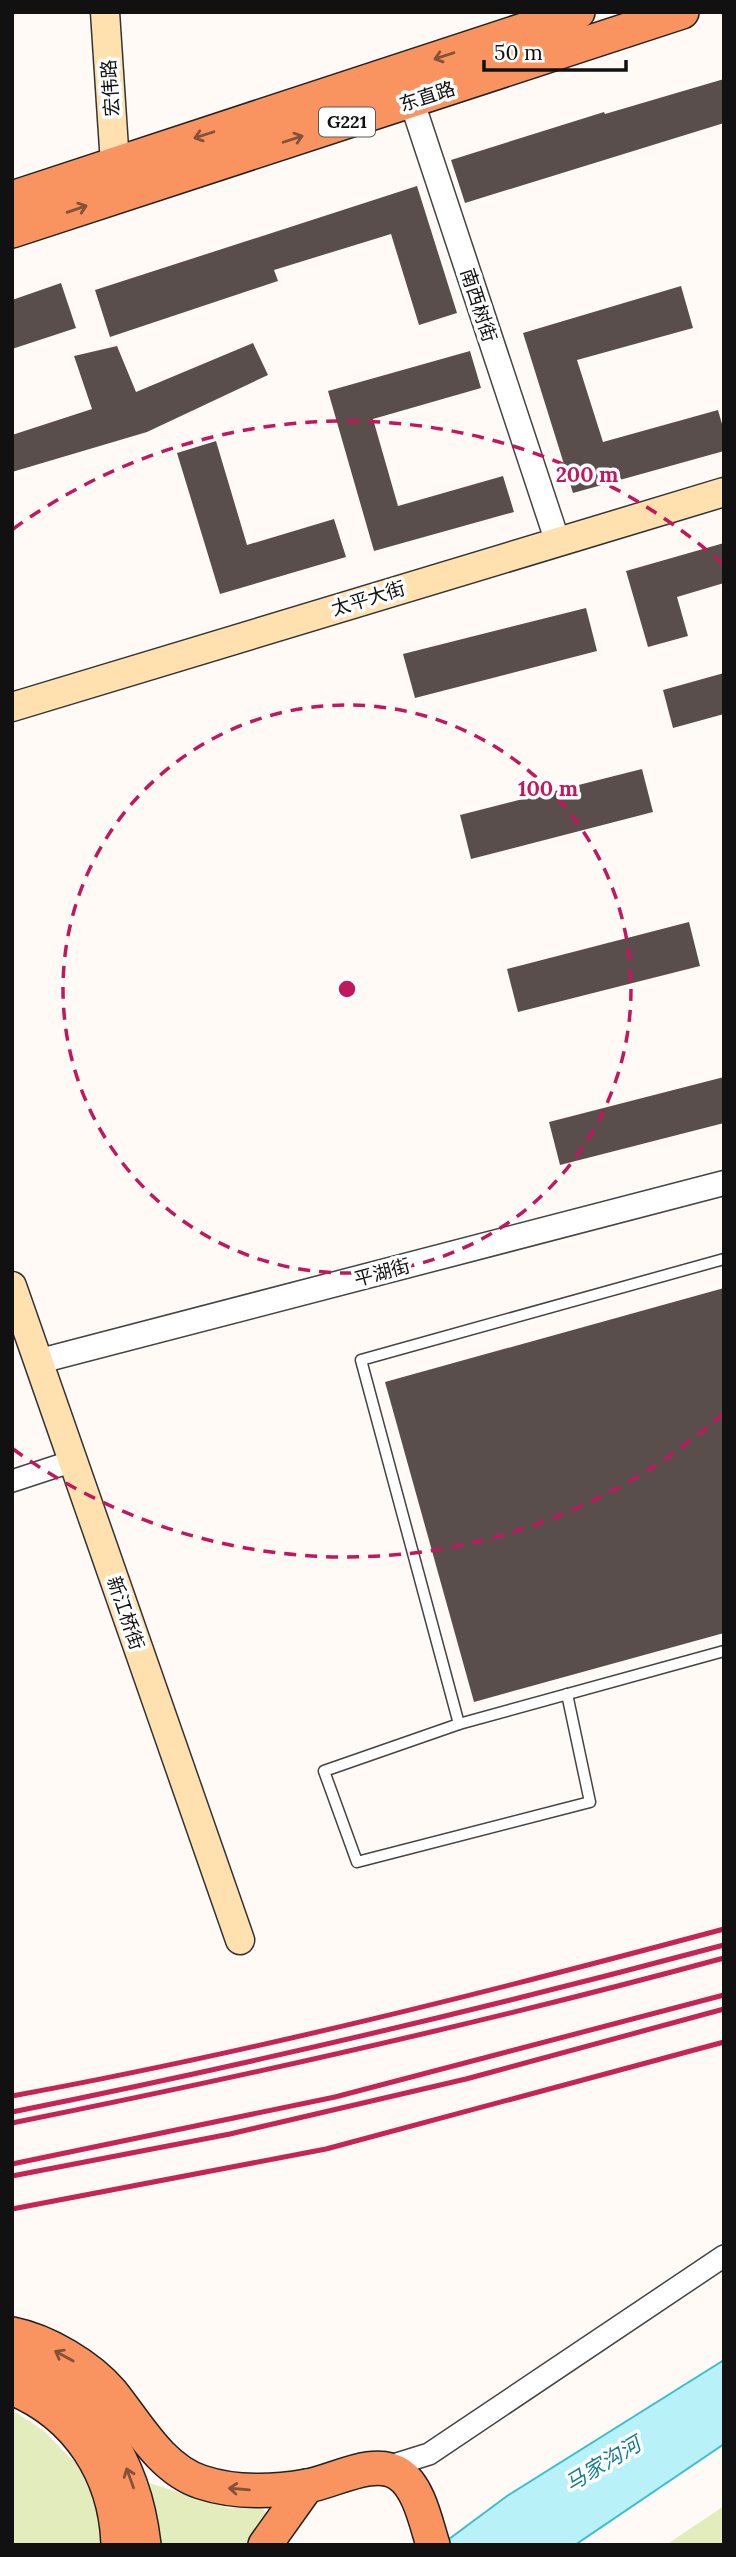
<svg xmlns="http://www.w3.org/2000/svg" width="736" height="2557" viewBox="0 0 736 2557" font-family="Lora,'Noto Sans SC',serif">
	<rect width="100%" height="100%" fill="#fffaf5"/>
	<!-- green -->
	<g fill="#e2ecbc">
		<path d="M 12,2410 L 44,2431 L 70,2458 L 228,2508 L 262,2507 L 270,2519 L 247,2545 L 12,2545 Z"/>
		<path d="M 724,2506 L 724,2545 L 666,2545 Z"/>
	</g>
	<!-- water -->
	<path fill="#b8f1f8" stroke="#3cbed1" stroke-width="2" d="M 724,2360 L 724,2444 L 575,2545 L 441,2545 L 507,2496 Z"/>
	<!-- building -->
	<g fill="#5a4e4d">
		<path d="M 724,79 L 724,123 L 465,203 L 451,160 L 604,112 L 605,114 Z"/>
		<path d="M 417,186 L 457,313 L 419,325 L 391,234 L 274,270 L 278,281 L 110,337 L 95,290 Z"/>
		<path d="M 61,283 L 76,328 L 12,349 L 12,300 Z"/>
		<path d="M 681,286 L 693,328 L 577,360 L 603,442 L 718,410 L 724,431 L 724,451 L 573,493 L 523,333 Z"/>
		<path d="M 253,343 L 268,375 L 147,432 L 12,472 L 12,435 L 92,409 L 74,356 L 117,346 L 136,392 Z"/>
		<path d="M 470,351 L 481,388 L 373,419 L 398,506 L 503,476 L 514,512 L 374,551 L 328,391 Z"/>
		<path d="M 216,441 L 247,545 L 334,519 L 346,557 L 220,594 L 177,453 Z"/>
		<path d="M 724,543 L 724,583 L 677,597 L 688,636 L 648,647 L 626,571 Z"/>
		<path d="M 586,608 L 597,651 L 415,698 L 403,654 Z"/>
		<path d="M 724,673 L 724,714 L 673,728 L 663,690 Z"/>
		<path d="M 642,769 L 653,812 L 471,859 L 460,815 Z"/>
		<path d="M 689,922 L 700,966 L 518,1012 L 507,969 Z"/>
		<path d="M 724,1077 L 724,1123 L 560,1165 L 549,1122 Z"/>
		<path d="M 724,1288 L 724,1633 L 474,1702 L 385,1382 Z"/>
	</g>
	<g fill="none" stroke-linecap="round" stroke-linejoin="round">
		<!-- service casing -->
		<g stroke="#444" stroke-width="13">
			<g id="service">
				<path d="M 724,1259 L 361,1360 L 459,1724 L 724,1651"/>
				<path d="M 459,1724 L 324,1771 L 357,1862 L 590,1802 L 567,1694"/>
			</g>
		</g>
		<!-- minor casing -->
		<g stroke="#444" stroke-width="24">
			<g id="minor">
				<path d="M 12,1481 L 73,1461"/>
				<path d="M 384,2468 L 429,2454 L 724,2256"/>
			</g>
		</g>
		<!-- tertiary casing -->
		<g stroke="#444" stroke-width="27">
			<g id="tertiary">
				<path d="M 406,84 L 557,540"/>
				<path d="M 40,1361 L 724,1183"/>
			</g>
		</g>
		<!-- secondary casing -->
		<g stroke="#333" stroke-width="31">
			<g id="secondary">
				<path d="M 105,12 L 115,164"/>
				<path d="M 12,707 L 724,492"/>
				<path d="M 12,1286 L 240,1940"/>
			</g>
		</g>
		<!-- trunk casing -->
		<g stroke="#222" stroke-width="36">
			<g id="trunk">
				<path d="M 12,198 L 578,12"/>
				<path d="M 12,231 L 682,12"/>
				<path d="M 12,2334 C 47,2341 89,2366 112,2393 C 137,2424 161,2469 201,2482 C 234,2493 273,2492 307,2486 C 333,2482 374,2457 399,2474 C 419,2487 426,2523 433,2545"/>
				<path d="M 12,2363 C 93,2390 135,2464 144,2545"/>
				<path d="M 12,2388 C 78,2415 116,2475 118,2545"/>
				<path d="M 265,2545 L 307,2486"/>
			</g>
		</g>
		<!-- service -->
		<use href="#service" stroke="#fff" stroke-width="10"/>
		<!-- minor -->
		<use href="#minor" stroke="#fff" stroke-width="21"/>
		<!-- tertiary -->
		<use href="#tertiary" stroke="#fff" stroke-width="24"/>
		<!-- secondary -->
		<use href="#secondary" stroke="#ffe1b0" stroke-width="28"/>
		<!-- trunk -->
		<use href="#trunk" stroke="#f99461" stroke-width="33"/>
		<!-- rail -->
		<g stroke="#c62457" stroke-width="5">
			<path d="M 12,2096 C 252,2052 489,1992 724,1929"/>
			<path d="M 12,2112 C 251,2064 488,2008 724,1945"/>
			<path d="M 12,2123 C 251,2075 488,2022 724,1958"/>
			<path d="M 12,2164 L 335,2097 L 724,1995"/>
			<path d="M 12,2176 L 230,2134 L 466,2079 L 724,2009"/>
			<path d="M 12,2209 L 326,2149 L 724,2042"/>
		</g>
	</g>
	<!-- one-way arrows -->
	<defs><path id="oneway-shaft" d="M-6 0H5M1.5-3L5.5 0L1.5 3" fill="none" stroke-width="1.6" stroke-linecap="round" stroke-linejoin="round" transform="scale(1.75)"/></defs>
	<g stroke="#855239">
		<use href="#oneway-shaft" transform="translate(444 56) rotate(162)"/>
		<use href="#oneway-shaft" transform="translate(204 135) rotate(162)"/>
		<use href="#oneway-shaft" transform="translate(293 139) rotate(-18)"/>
		<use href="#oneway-shaft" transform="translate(77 209) rotate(-19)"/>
		<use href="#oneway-shaft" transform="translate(64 2356) rotate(-151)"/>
		<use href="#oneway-shaft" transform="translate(130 2478) rotate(-110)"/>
		<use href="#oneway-shaft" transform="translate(239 2489) rotate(-175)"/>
	</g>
	<!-- distance rings -->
	<g fill="none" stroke="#c2185b" stroke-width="3.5" stroke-dasharray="12 9">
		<circle cx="347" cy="989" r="284"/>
		<path d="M723 1414A568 568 0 0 1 13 1449M13 529A568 568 0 0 1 723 564"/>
	</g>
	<g text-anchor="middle" stroke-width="7" stroke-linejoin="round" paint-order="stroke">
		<!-- shield labels -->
		<rect fill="#fff" stroke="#585858" stroke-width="2" x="319" y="107.5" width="56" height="29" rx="5"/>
		<g font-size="18" font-weight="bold" fill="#111">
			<text x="347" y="128">G221</text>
		</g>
		<!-- street labels -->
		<g font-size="19" fill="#111" stroke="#fff">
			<text transform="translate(110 88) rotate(-94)" y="7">宏伟路</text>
			<text transform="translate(427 96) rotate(-18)" y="7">东直路</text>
			<text transform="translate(479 305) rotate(72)" y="7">南西树街</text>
			<text transform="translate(368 598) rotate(-17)" y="7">太平大街</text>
			<text transform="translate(382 1272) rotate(-15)" y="7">平湖街</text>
			<text transform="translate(126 1613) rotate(71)" y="7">新江桥街</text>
		</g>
		<!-- water labels -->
		<g font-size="21" font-style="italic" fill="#147d91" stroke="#fff">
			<text transform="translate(603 2464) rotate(-31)" y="7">马家沟河</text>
		</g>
	</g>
	<circle cx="347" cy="989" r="10" fill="#c2185b" stroke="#fff" stroke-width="3.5"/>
	<g font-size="21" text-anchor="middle" font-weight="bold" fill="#c2185b" stroke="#fff" stroke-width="7" stroke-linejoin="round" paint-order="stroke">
		<text x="587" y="482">200 m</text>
		<text x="548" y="796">100 m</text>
	</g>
	<!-- border -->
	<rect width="736" height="2557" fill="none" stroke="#111111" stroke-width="28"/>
	<!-- scale -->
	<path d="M484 60v10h142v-10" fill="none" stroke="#111111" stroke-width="3.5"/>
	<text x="494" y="60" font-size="21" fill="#111111" stroke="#ffffff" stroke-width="5" paint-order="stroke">50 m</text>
</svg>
